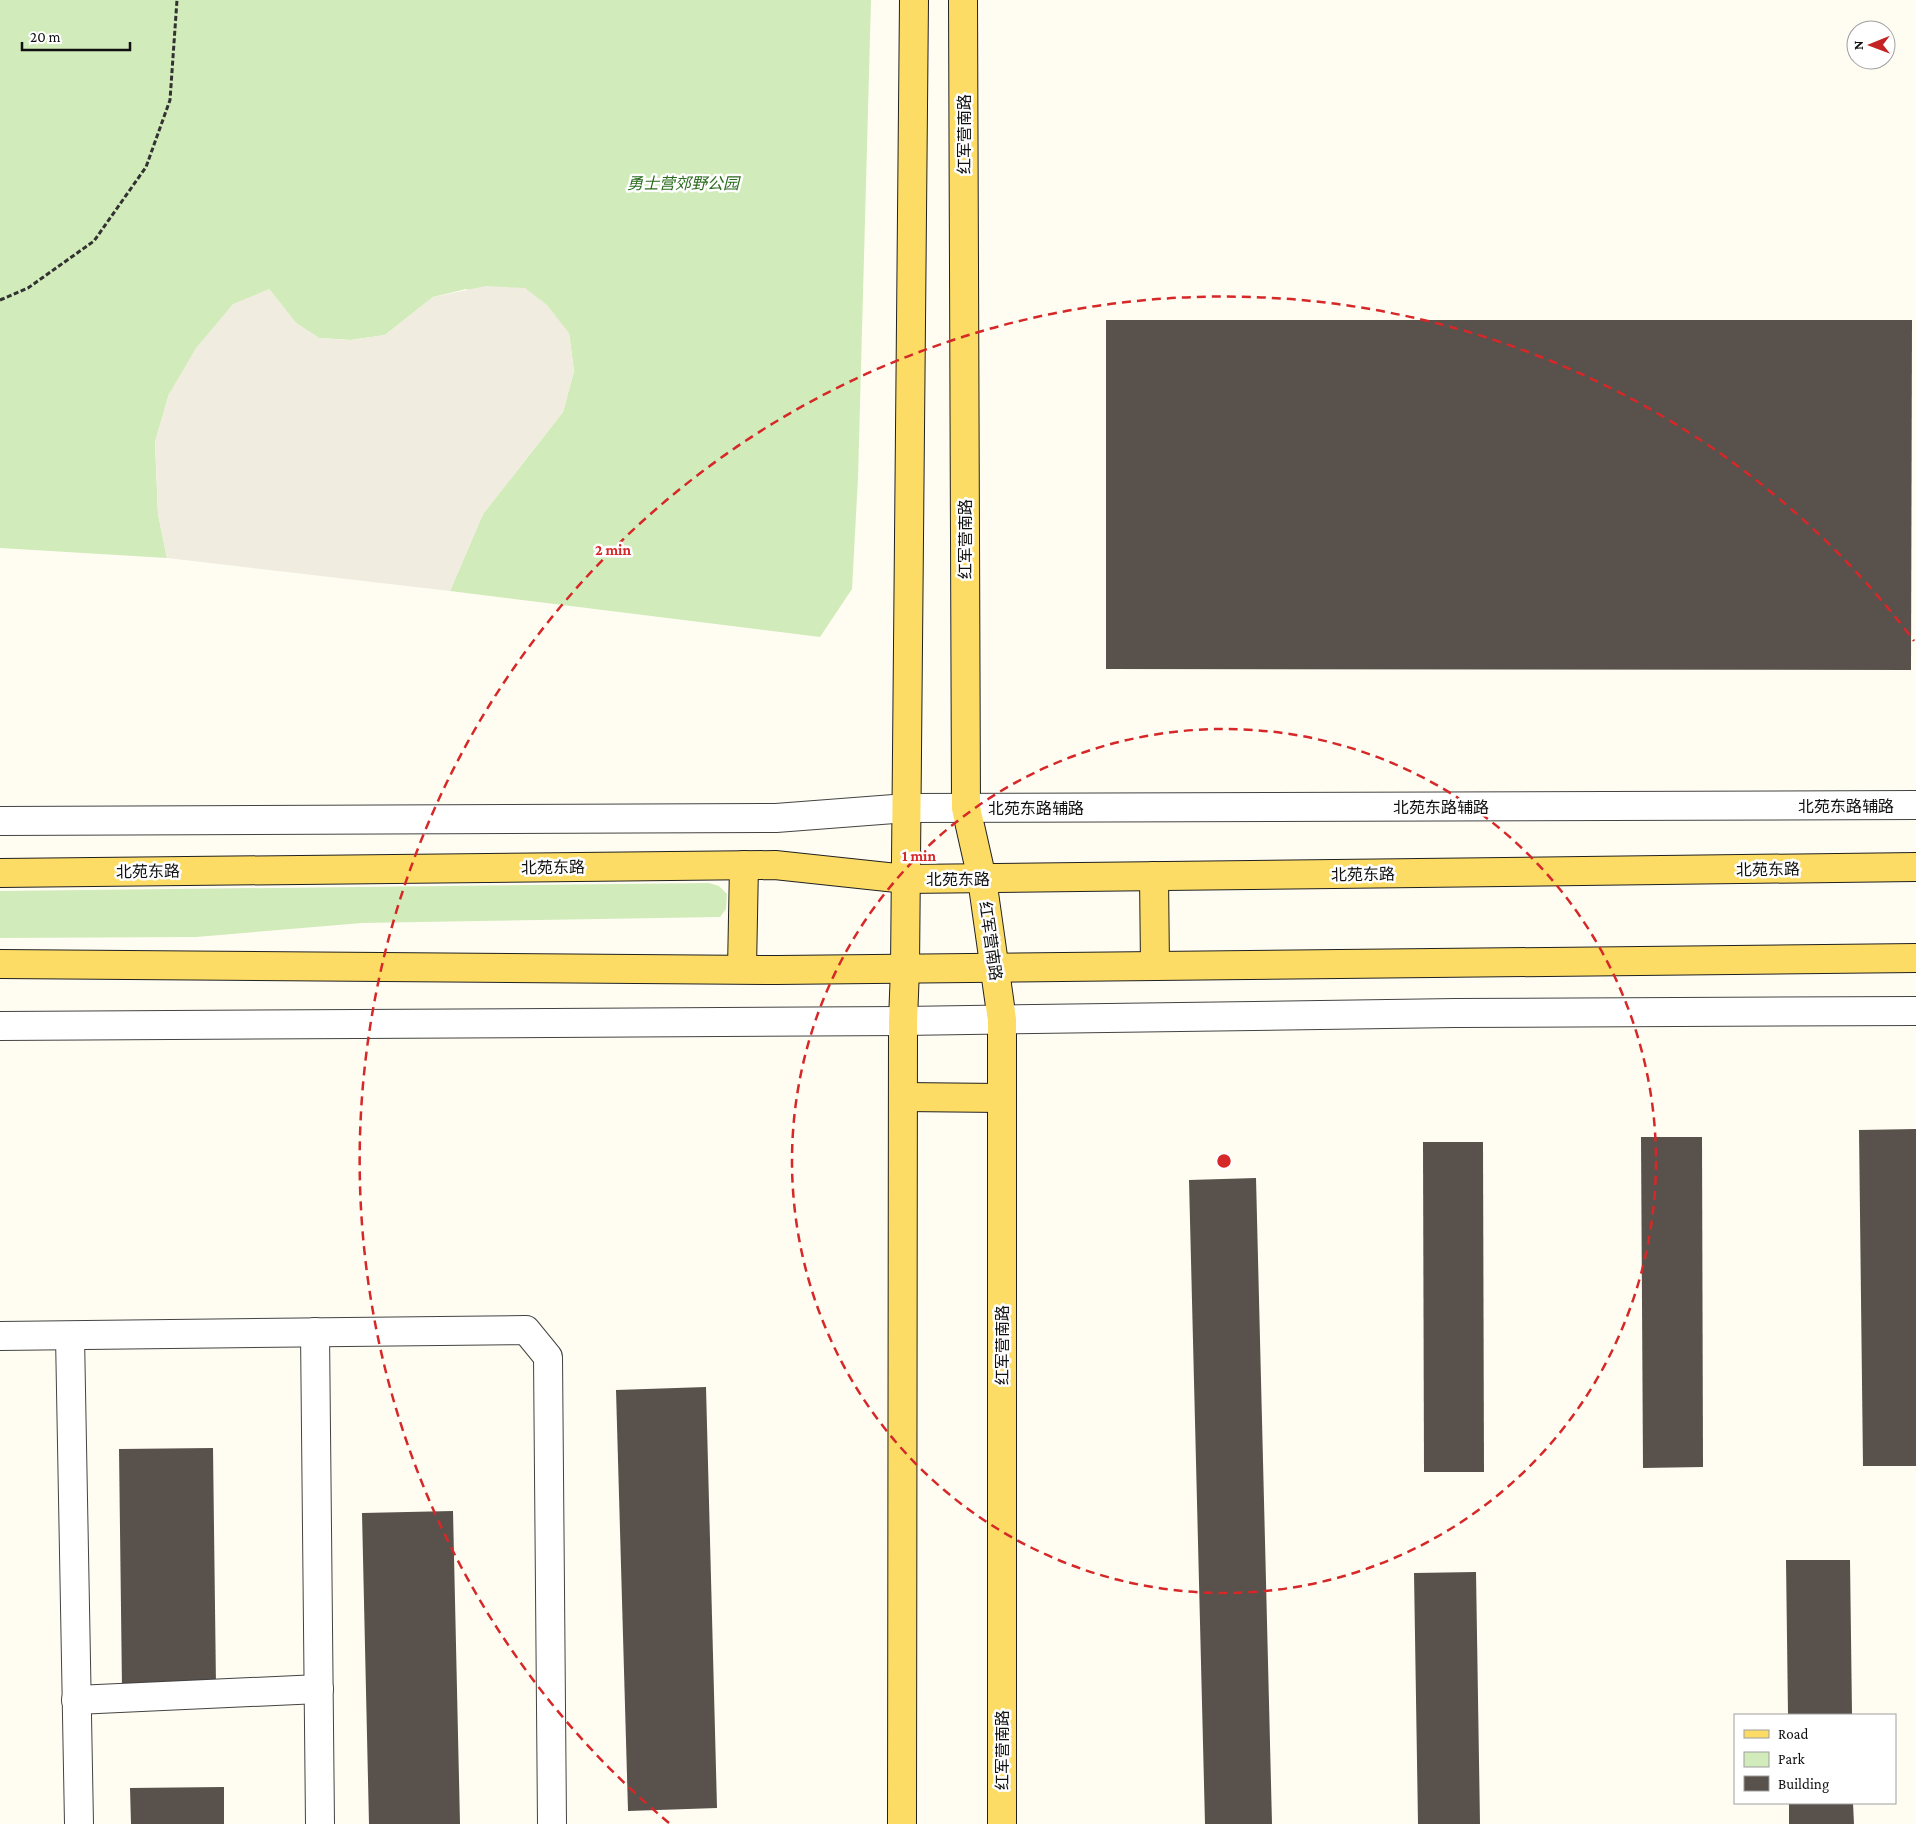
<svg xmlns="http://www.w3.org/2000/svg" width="1916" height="1824" viewBox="0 0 1916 1824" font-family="'Crimson Pro','Noto Sans SC',serif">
	<rect width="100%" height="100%" fill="#fffdf2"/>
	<!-- green -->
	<g fill="#d2ebba">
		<path d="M 0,0 L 871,0 L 858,478 L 852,589 L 820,637 L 450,591 L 483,514 L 563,412 L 574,371 L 569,333 L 466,289 L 433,297 L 385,335 L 351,340 L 319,338 L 296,323 L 269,289 L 169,394 L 155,442 L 158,514 L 167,558 L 0,548 Z"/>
		<path d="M 709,883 L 719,886 L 727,894 L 726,909 L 720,917 L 362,923 L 196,937 L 0,938 L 0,891 Z"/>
	</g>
	<!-- plaza -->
	<path fill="#f0ede0" d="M 486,286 L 525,288 L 547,305 L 569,333 L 574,371 L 563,412 L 483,514 L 450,591 L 167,558 L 158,514 L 155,442 L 169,394 L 196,348 L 233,304 L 269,289 L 296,323 L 319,338 L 351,340 L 385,335 L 433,297 Z"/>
	<!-- building -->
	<g fill="#59514b">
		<path d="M 1106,320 L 1912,320 L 1911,670 L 1106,669 Z"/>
		<path d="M 1916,1129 L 1916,1466 L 1863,1466 L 1859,1130 Z"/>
		<path d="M 1641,1137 L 1702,1137 L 1703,1467 L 1643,1468 Z"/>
		<path d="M 1423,1142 L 1483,1142 L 1484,1472 L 1424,1472 Z"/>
		<path d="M 1256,1178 L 1272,1824 L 1205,1824 L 1189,1180 Z"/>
		<path d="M 706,1387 L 717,1808 L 628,1811 L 616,1390 Z"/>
		<path d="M 213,1448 L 216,1687 L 122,1688 L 119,1449 Z"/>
		<path d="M 453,1511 L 460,1824 L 369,1824 L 362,1513 Z"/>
		<path d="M 1786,1560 L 1850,1560 L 1852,1715 L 1788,1715 Z"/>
		<path d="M 1476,1572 L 1480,1824 L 1418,1824 L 1414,1573 Z"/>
		<path d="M 224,1787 L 224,1824 L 131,1824 L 130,1788 Z"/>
		<path d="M 1789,1803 L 1853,1803 L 1854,1824 L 1789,1824 Z"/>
	</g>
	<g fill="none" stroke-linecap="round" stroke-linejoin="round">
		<!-- minor casing -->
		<g stroke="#434343" stroke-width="30">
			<g id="minor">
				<path d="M 0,821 L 776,818 L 907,808 L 1916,805"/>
				<path d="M 0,1026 L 903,1021 L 1455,1013 L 1916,1011"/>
				<path d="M 315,1332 L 320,1824"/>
				<path d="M 0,1336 L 526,1330 L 548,1357 L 552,1824"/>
				<path d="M 70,1336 L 79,1824"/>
				<path d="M 76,1700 L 319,1689"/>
			</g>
		</g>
		<!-- major casing -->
		<g stroke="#212121" stroke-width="30">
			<g id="major">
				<path d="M 963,0 L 966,808 L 982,879 L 1002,1020 L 1002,1824"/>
				<path d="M 0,873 L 775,865 L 906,879 L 1916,867"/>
				<path d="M 1154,876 L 1155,966"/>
				<path d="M 0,964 L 777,970 L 1916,958"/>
				<path d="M 742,969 L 744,865"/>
				<path d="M 903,1097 L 1002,1098"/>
				<path d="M 902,1824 L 903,1021 L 905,968 L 914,0"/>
			</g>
		</g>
		<!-- path -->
		<path stroke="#323232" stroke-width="3" stroke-dasharray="5 2.5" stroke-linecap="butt" d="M 0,300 L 28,288 L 94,241 L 146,167 L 170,100 L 177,0"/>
		<!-- minor -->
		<use href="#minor" stroke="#fff" stroke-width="28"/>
		<!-- major -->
		<use href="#major" stroke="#fcdc65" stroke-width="28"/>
	</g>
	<!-- distance rings -->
	<g fill="none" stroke="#d62828" stroke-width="2.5" stroke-dasharray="9 6">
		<circle cx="1224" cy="1161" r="432"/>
		<path d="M669 1823A864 864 0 1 1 1914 641"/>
	</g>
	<g text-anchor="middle" stroke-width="5" stroke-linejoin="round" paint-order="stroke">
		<!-- street labels -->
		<g font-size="16" fill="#101010" stroke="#fff">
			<text transform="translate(964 134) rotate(-90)" y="6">红军营南路</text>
			<text transform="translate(965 539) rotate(-90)" y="6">红军营南路</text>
			<text x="1846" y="812">北苑东路辅路</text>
			<text x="1441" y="813">北苑东路辅路</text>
			<text x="1036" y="814">北苑东路辅路</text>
			<text transform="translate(553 867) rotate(-1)" y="6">北苑东路</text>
			<text transform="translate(1768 869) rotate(-1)" y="6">北苑东路</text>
			<text transform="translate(148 871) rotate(-1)" y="6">北苑东路</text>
			<text transform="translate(1363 874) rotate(-1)" y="6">北苑东路</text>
			<text x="958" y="885">北苑东路</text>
			<text transform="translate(991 941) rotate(82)" y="6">红军营南路</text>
			<text transform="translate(1002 1345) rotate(-90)" y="6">红军营南路</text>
			<text transform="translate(1002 1750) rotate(-90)" y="6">红军营南路</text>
		</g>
		<!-- park labels -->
		<g font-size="16" font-style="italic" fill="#2a6b1d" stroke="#fff">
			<text x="683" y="189">勇士营郊野公园</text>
		</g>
	</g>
	<circle cx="1224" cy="1161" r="8" fill="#d62828" stroke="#fff" stroke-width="2.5"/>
	<g font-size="15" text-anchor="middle" font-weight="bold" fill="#d62828" stroke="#fff" stroke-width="5" stroke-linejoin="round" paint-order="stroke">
		<text x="613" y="555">2 min</text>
		<text x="919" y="861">1 min</text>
	</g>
	<!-- legend -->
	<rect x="1734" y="1714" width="162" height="90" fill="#ffffff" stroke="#9f9f9f"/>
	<rect x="1744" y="1730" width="25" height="8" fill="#fcdc65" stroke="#9f9f9f"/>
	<text x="1778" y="1739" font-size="15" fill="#101010">Road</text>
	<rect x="1744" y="1752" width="25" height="15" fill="#d2ebba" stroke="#9f9f9f"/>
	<text x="1778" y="1764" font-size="15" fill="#101010">Park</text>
	<rect x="1744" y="1776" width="25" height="15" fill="#59514b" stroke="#9f9f9f"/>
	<text x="1778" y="1789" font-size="15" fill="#101010">Building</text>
	<!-- north arrow -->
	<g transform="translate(1871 45) rotate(269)"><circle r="24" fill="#ffffff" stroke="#9f9f9f"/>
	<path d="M0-4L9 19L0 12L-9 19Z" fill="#c52224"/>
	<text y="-8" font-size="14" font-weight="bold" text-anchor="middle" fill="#101010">N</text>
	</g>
	<!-- scale -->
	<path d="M22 42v8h108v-8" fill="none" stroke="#101010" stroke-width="2.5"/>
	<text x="30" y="42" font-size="15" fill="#101010" stroke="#ffffff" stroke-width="4" paint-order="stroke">20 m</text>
</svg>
